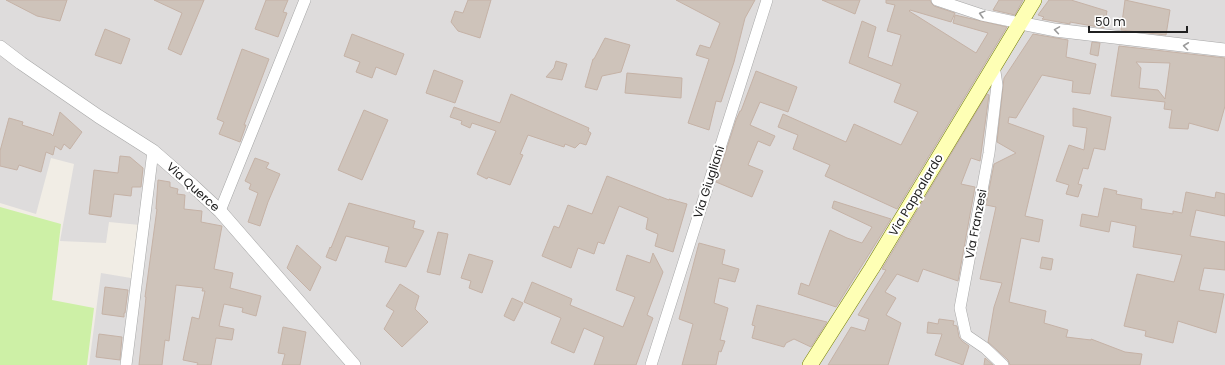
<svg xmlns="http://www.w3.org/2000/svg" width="1225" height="365" viewBox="0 0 1225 365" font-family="Poppins,sans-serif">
	<rect width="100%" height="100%" fill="#f1ede5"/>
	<!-- residential -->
	<path fill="#dedcdc" d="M 0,0 L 1225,0 L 1225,365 L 89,365 L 101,273 L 131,278 L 140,225 L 109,222 L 106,243 L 60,241 L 74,164 L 51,158 L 36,214 L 0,203 Z"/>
	<!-- grass -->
	<path fill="#cdf0a6" d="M 0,207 L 61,224 L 52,300 L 94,308 L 87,365 L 0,365 Z"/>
	<!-- building -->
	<g fill="#cec3ba" stroke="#c5b2a6" fill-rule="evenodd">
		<path d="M 6,0 L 67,0 L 60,21 L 37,16 Z"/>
		<path d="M 154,0 L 204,0 L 181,55 L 168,49 L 182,13 Z"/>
		<path d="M 266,0 L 288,0 L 283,12 L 287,13 L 278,37 L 255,29 Z"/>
		<path d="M 468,0 L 491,0 L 480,38 L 458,31 L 451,22 L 455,11 L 463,13 Z"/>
		<path d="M 676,0 L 755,0 L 745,18 L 734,62 L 721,102 L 716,101 L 709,130 L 688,123 L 709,59 L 696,55 L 700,45 L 710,48 L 720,23 Z"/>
		<path d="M 822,0 L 860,0 L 855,14 Z"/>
		<path d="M 886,0 L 930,0 L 932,4 L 934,6 L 955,13 L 951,22 L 910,10 L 909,11 L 976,53 L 988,33 L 953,23 L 955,15 L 1007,27 L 897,209 L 825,176 L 830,165 L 793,149 L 798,135 L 778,127 L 783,114 L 846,142 L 854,124 L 901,145 L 918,112 L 894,102 L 901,84 L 849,63 L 862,21 L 876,27 L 868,57 L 892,66 L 901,35 L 887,31 L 895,5 L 886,3 Z"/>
		<path d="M 999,0 L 1023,0 L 1015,15 L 993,10 Z"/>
		<path d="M 1049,0 L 1071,0 L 1107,11 L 1104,28 L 1070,22 L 1070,24 L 1042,19 L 1044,17 L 1038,15 Z"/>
		<path d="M 1125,0 L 1170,10 L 1166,35 L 1121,30 Z"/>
		<path d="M 105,29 L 130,39 L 121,64 L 95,55 Z"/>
		<path d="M 352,34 L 404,54 L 396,75 L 376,67 L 372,78 L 356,72 L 360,62 L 344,56 Z"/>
		<path d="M 1033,34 L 1068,40 L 1066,57 L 1096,64 L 1090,94 L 1072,92 L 1073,81 L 1042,75 L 1016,118 L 1009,117 L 1008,123 L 1044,136 L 1025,216 L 1043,220 L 1039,242 L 1021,238 L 1009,302 L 1046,311 L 1044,323 L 1068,330 L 1066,337 L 1091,340 L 1091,339 L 1125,352 L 1142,354 L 1140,365 L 1010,365 L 1008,360 L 988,342 L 994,307 L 1002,283 L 980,279 L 996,207 L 986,205 L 994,164 L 1016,153 L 997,142 L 1004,78 Z"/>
		<path d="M 605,38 L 630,45 L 621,72 L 602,76 L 597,90 L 585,87 L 593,59 L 594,59 Z"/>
		<path d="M 1092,42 L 1100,43 L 1098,56 L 1090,54 Z"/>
		<path d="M 1119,46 L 1225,58 L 1225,106 L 1218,131 L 1189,123 L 1188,129 L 1169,128 L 1172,110 L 1164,109 L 1165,102 L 1111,96 ZM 1136,62 L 1170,63 L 1165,99 L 1158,90 L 1139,88 L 1141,68 Z"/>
		<path d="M 242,49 L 269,59 L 244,125 L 246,125 L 240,142 L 219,134 L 224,122 L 217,119 Z"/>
		<path d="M 556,61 L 567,64 L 562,80 L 546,77 L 554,68 Z"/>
		<path d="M 434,70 L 463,81 L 455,103 L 426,93 Z"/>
		<path d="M 756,71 L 797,87 L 788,112 L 760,102 L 750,125 L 775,136 L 770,146 L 758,141 L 748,165 L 763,171 L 752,197 L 716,182 L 736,120 L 740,111 L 741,111 Z"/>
		<path d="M 627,73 L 682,78 L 681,98 L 625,93 Z"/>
		<path d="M 511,94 L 589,128 L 588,131 L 591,133 L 586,145 L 580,143 L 575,148 L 565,144 L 564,147 L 528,135 L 520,154 L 523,155 L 510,185 L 488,177 L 487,179 L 477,174 L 496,131 L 472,123 L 470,128 L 461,124 L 462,121 L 450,117 L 454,107 L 500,123 Z"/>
		<path d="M 987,94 L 989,95 L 980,161 L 971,158 L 961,184 L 975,187 L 958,281 L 923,269 L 918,282 L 897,274 L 885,292 L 896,298 L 886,315 L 901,323 L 888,365 L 828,365 L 851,327 L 865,331 L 869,319 L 858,315 L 886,270 L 882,269 Z"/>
		<path d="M 1073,108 L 1111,117 L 1105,150 L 1094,148 L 1088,169 L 1083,168 L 1078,184 L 1082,185 L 1078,197 L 1066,194 L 1069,185 L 1056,181 L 1069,145 L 1084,150 L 1087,128 L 1073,126 Z"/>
		<path d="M 364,110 L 388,120 L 362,180 L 338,170 Z"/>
		<path d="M 60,112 L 82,132 L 70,149 L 64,144 L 61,150 L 55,146 L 53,155 L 46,152 L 41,172 L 19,165 L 17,170 L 0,166 L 0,151 L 9,118 L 23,122 L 22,125 L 51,134 L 53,136 Z"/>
		<path d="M 120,156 L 130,157 L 143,168 L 141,187 L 132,187 L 131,196 L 114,194 L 111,217 L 89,214 L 94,170 L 118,173 Z"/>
		<path d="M 255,158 L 269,163 L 266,168 L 280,174 L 268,202 L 260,226 L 248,222 L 258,193 L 249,189 L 251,184 L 245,181 Z"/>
		<path d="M 607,176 L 669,200 L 669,199 L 687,204 L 673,252 L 655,246 L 658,234 L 646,229 L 648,218 L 619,206 L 604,244 L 598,242 L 594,254 L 578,248 L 571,268 L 542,256 L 554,226 L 559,228 L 568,205 L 592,214 Z"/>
		<path d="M 158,180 L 170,182 L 170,187 L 178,189 L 177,194 L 185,195 L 184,209 L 202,211 L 201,222 L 222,226 L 214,269 L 233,273 L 230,288 L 261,296 L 256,316 L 242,312 L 243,308 L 224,304 L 219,326 L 234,329 L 232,340 L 216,338 L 211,365 L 197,365 L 198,363 L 183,360 L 192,317 L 199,319 L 205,291 L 202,291 L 203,288 L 176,285 L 169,341 L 165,340 L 162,365 L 139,365 L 146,297 L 145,297 L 157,209 L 156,209 Z"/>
		<path d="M 1104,188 L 1117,191 L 1116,194 L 1142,199 L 1141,209 L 1173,214 L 1173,211 L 1182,213 L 1186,192 L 1215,198 L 1216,192 L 1225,194 L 1225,216 L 1196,210 L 1190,236 L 1225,242 L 1225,270 L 1204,268 L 1199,290 L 1224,294 L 1216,333 L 1178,321 L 1173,343 L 1145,336 L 1146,331 L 1124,326 L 1137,274 L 1174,282 L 1182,255 L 1133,247 L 1136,226 L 1111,221 L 1109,232 L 1080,226 L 1082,214 L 1098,217 Z"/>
		<path d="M 834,201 L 891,219 L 836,307 L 798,294 L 801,283 L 809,286 L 821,253 L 830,230 L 847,238 L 862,243 L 872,227 L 832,208 Z"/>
		<path d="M 349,203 L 415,221 L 413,228 L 424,231 L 406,267 L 385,262 L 389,247 L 346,236 L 336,261 L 326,257 L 330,247 L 331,248 Z"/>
		<path d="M 438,232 L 448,234 L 440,275 L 427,272 Z"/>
		<path d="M 699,243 L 725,250 L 722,264 L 739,269 L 735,282 L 719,278 L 714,303 L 728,308 L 720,340 L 725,341 L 721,352 L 719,351 L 716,365 L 682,365 L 693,324 L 679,319 Z"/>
		<path d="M 297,245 L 321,267 L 310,291 L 287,268 Z"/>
		<path d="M 653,253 L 663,272 L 647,315 L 653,318 L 636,365 L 594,365 L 604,337 L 584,328 L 574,353 L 551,343 L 561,318 L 524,302 L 532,282 L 572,299 L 570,305 L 623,327 L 635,297 L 616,290 L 627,255 L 650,263 Z"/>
		<path d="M 469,254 L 493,261 L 482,293 L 469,288 L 471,281 L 461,278 Z"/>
		<path d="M 1042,257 L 1053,259 L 1051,270 L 1040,268 Z"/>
		<path d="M 400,284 L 419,296 L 415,309 L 428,322 L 402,347 L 384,329 L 394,311 L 386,306 Z"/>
		<path d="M 105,287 L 128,290 L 125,313 L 124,313 L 124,317 L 102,314 Z"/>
		<path d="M 512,298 L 523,303 L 514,321 L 504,316 Z"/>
		<path d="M 757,305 L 827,322 L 811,347 L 794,339 L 786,343 L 784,347 L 752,338 L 755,326 L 752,325 Z"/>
		<path d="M 939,319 L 954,321 L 953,325 L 957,326 L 959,337 L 962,341 L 969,346 L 963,365 L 935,355 L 942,334 L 927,333 L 928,322 L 938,324 Z"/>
		<path d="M 283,327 L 306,332 L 300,365 L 282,365 L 285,354 L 278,353 Z"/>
		<path d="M 99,334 L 122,337 L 120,360 L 96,357 Z"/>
		<path d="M 985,358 L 993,365 L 984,365 Z"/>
	</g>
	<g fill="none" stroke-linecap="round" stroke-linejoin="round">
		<!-- minor casing -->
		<g stroke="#a7a7a7" stroke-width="12">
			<g id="minor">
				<path d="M 937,0 L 982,15 L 1020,23"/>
				<path d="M 994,65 L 997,85 L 989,153 L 960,308 L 966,335 L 985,348 L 1003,365"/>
				<path d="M 220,211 L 305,0"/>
				<path d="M 126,365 L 153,151"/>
				<path d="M 651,365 L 767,0"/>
			</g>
		</g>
		<!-- tertiary casing -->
		<g stroke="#a7a7a7" stroke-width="14">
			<g id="tertiary">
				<path d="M 1020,23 L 1055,30 L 1225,50"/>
				<path d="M 0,47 L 21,63 L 98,116 L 153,151 L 192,185 L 220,211 L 354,365"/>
			</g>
		</g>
		<!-- secondary casing -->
		<g stroke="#747d00" stroke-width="16">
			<path id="secondary" d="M 810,365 L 872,268 L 1034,0"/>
		</g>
		<!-- minor -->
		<use href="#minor" stroke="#fff" stroke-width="11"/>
		<!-- tertiary -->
		<use href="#tertiary" stroke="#fff" stroke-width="13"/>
		<!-- secondary -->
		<use href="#secondary" stroke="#feffb5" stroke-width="15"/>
	</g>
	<!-- one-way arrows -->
	<defs><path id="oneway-chevron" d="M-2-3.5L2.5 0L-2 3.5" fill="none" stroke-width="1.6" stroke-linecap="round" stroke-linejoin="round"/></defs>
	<g stroke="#9b9b9b">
		<use href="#oneway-chevron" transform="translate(982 14) rotate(-165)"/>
		<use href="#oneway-chevron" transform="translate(1057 30) rotate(-171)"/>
		<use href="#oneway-chevron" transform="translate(1186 46) rotate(-173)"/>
	</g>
	<g text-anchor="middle" stroke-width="4" stroke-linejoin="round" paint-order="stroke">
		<!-- street labels -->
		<g font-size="12" fill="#202020" stroke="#fff">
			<text transform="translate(709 182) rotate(-72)" y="4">Via Giugliani</text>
			<text transform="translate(193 187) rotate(42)" y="4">Via Querce</text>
			<text transform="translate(916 195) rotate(-59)" y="4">Via Pappalardo</text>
			<text transform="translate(976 224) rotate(-79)" y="4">Via Franzesi</text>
		</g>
	</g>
	<!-- scale -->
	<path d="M1089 26v6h98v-6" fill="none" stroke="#202020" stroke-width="2"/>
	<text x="1095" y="26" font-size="12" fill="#202020" stroke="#ffffff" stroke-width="3" paint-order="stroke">50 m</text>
</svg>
